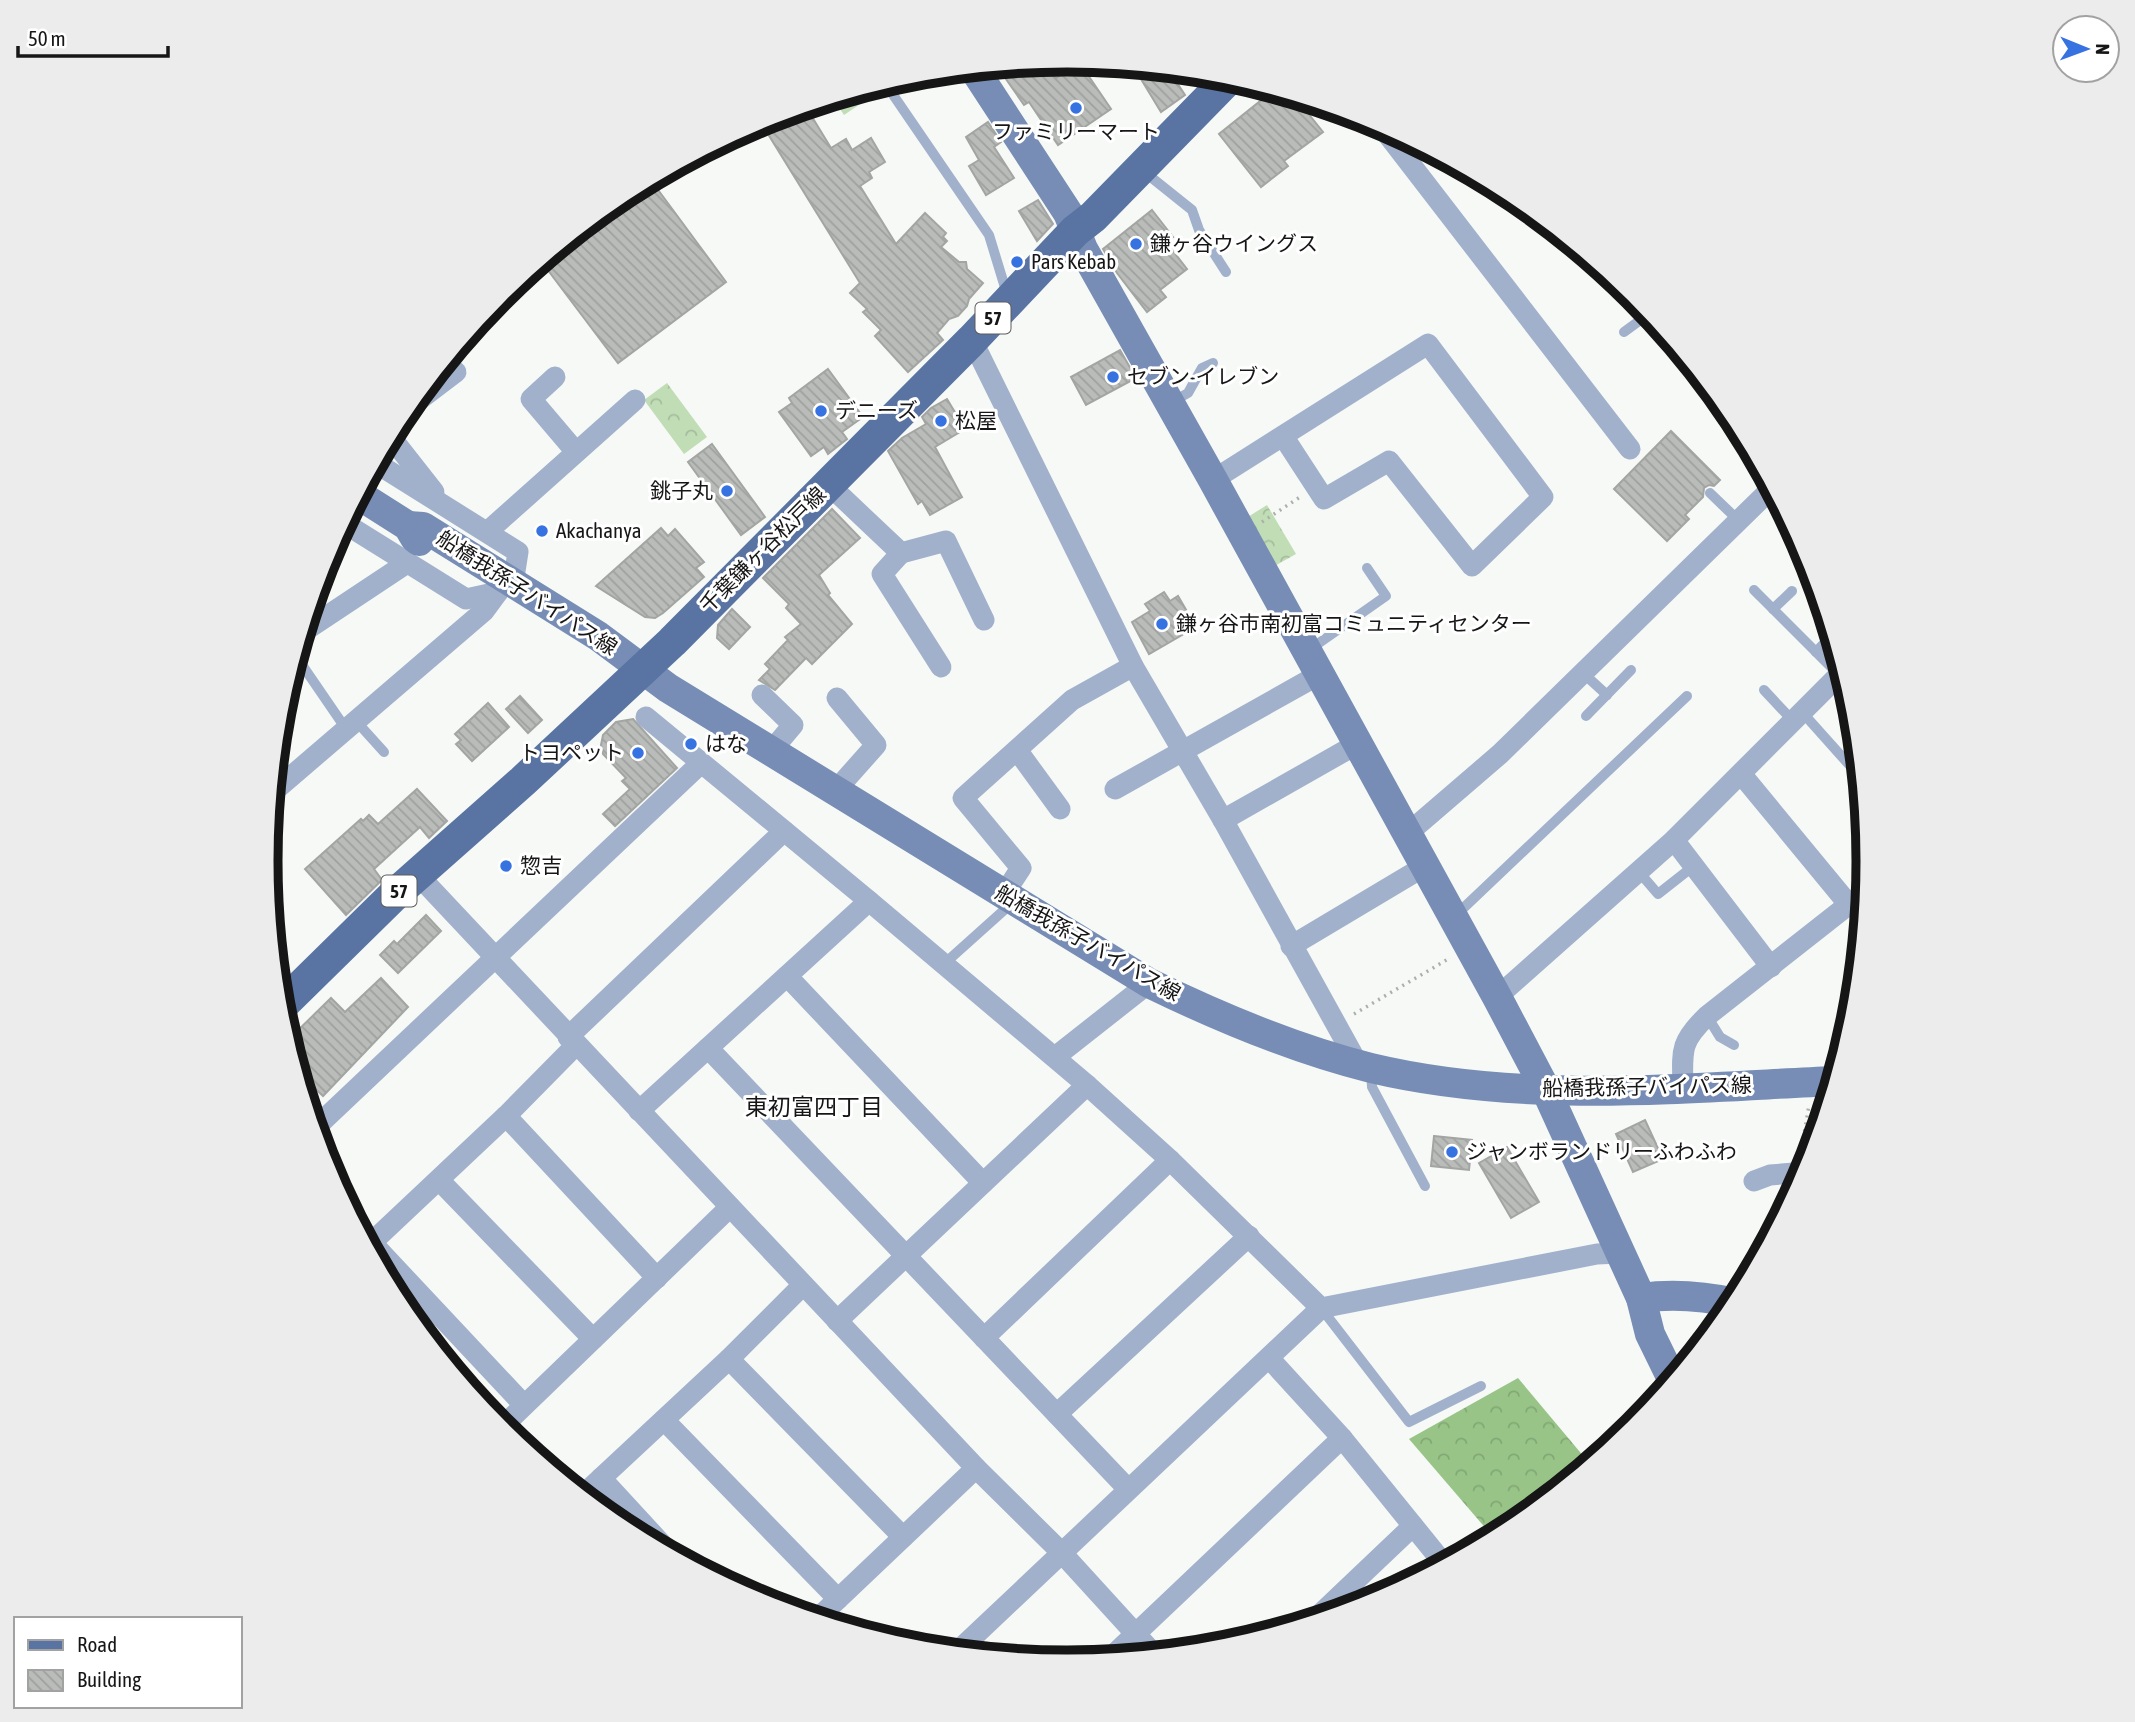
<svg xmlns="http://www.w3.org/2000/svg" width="2135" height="1722" viewBox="0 0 2135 1722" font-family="'Asap Condensed','Noto Sans JP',sans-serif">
	<defs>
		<pattern id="forest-crowns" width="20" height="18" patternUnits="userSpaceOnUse" patternTransform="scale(1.75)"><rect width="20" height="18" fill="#98c488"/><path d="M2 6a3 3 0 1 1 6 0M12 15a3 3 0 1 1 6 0" fill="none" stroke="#82a874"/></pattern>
		<pattern id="park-crowns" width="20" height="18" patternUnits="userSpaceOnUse" patternTransform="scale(1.75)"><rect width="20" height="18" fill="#c0ddb6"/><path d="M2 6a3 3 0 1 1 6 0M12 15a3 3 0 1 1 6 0" fill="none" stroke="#a4bd9c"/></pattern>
		<pattern id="building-back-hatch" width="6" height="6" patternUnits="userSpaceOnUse" patternTransform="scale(1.75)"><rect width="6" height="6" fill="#b9bcb9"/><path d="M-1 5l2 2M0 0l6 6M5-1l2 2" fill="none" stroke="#9ea19e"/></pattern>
	</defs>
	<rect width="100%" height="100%" fill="#f6f9f5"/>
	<!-- forest -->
	<path fill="url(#forest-crowns)" d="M 1518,1378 L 1590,1464 L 1512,1528 L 1494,1538 L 1409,1439 Z"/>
	<!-- park -->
	<g fill="url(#park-crowns)">
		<path d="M 881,84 L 884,88 L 844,115 L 836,103 L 849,94 Z"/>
		<path d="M 667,383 L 707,437 L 684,454 L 644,400 Z"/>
		<path d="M 1267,505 L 1296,554 L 1271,568 L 1243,520 Z"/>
	</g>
	<!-- building -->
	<g fill="url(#building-back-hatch)" stroke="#a3a5a2" stroke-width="2">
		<path d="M 1046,62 L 1056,78 L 1079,62 L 1111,109 L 1058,145 L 1029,102 L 1024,105 L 997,66 Z"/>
		<path d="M 1133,66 L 1168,69 L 1185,95 L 1161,112 Z"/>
		<path d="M 1274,90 L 1295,97 L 1323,132 L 1284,161 L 1288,166 L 1261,187 L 1219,134 Z"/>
		<path d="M 806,107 L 831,148 L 846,139 L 852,150 L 871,138 L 885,162 L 869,172 L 872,178 L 860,186 L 896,244 L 925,213 L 946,233 L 943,237 L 947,241 L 941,247 L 959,262 L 966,262 L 967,269 L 983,283 L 969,299 L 967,306 L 958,316 L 949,319 L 937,333 L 943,340 L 908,372 L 875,336 L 881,330 L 863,312 L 867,309 L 850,293 L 860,283 L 760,121 Z"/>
		<path d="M 988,122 L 1001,142 L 994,147 L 1014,178 L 986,195 L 969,166 L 979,160 L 966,137 Z"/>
		<path d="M 653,183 L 726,282 L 618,363 L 541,261 L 623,194 L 638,186 L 642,191 Z"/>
		<path d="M 1038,200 L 1053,224 L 1037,241 L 1019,211 Z"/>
		<path d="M 1152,210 L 1173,237 L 1166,242 L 1187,269 L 1160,290 L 1166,297 L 1147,312 L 1117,273 L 1103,249 Z"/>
		<path d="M 1120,350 L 1136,378 L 1086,405 L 1071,377 Z"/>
		<path d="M 828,369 L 863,417 L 842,432 L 847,439 L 842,443 L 828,454 L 824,447 L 811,456 L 779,412 L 792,403 L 789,398 Z"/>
		<path d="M 947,399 L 965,429 L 935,447 L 962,497 L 930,515 L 922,501 L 918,504 L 888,451 L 902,438 L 926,424 L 922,417 L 931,408 Z"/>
		<path d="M 1671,431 L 1720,480 L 1714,486 L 1709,485 L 1704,488 L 1703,497 L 1685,515 L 1689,519 L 1667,541 L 1614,489 Z"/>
		<path d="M 712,444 L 765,517 L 741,535 L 688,462 Z"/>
		<path d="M 832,509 L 860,538 L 819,575 L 830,593 L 828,595 L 852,624 L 812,664 L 806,658 L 775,690 L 759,680 L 770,669 L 765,664 L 788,640 L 785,637 L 801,624 L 786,608 L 789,604 L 763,578 Z"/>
		<path d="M 661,528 L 668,536 L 675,529 L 704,562 L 696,568 L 704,577 L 663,613 L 655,618 L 645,617 L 596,586 Z"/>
		<path d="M 1164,592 L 1170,601 L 1178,596 L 1196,627 L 1149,654 L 1132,622 L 1150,611 L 1145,604 Z"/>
		<path d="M 732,609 L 750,627 L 729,649 L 717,638 L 718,625 Z"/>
		<path d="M 520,696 L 542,720 L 528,733 L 506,709 Z"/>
		<path d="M 488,703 L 509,727 L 472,761 L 456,744 L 461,740 L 455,734 Z"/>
		<path d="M 633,719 L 677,768 L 615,826 L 603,814 L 630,789 L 622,781 L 626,778 L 603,754 L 601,745 L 603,735 L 616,722 Z"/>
		<path d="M 417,789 L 447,821 L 429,838 L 420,827 L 374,869 L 382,880 L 346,915 L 305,869 L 361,819 L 363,821 L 369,815 L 378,824 Z"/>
		<path d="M 426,915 L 441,931 L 398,973 L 380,955 L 394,941 L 397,944 Z"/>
		<path d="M 381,978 L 408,1007 L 323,1096 L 305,1079 L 301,1083 L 288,1040 L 331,998 L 345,1012 Z"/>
		<path d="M 1645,1120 L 1663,1159 L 1633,1172 L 1616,1134 Z"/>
		<path d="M 1434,1136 L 1472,1140 L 1469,1170 L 1431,1166 Z"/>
		<path d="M 1507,1147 L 1539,1202 L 1511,1218 L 1479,1163 Z"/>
	</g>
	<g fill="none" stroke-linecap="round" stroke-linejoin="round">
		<!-- path -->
		<g stroke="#adafac" stroke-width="3.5" stroke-dasharray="2 5" stroke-linecap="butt">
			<path d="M 1262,522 L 1300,497"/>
			<path d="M 1354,1014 L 1450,958"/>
			<path d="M 1801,1152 L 1809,1105"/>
		</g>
		<!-- lane -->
		<g stroke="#a1b1cc" stroke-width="10">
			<path d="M 885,83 L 989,235 L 1007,294"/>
			<path d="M 1142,170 L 1192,210 L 1199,230 L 1226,272"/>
			<path d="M 1576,255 L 1578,248"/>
			<path d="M 1624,332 L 1650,313"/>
			<path d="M 1684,358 L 1752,449"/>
			<path d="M 1172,402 L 1188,393 L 1202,368 L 1213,363"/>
			<path d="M 1710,493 L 1739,521"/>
			<path d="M 1754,590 L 1839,675"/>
			<path d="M 1773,609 L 1792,591"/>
			<path d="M 1309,650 L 1386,596 L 1367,568"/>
			<path d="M 1816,652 L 1832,635"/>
			<path d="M 296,656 L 346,729"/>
			<path d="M 1583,673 L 1607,695"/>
			<path d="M 1764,690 L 1793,721"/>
			<path d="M 1802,712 L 1861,778"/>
			<path d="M 1586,716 L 1631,670"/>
			<path d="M 356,721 L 384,752"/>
			<path d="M 1639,872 L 1658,894 L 1686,872"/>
			<path d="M 1455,916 L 1687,696"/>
			<path d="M 944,964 L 1012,903"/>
			<path d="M 1707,1016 L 1720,1037 L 1734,1045"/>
			<path d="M 1371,1070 L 1372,1087 L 1425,1186"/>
			<path d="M 1321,1308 L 1409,1422 L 1481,1386"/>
		</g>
		<!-- street -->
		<g stroke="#a1b1cc" stroke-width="21">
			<path d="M 1378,122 L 1630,449"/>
			<path d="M 972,340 L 1133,666 L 1223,820 L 1358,1064"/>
			<path d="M 555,377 L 531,399 L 576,452"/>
			<path d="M 406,410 L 456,372"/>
			<path d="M 390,436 L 434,492"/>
			<path d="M 376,463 L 518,552 L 513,584"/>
			<path d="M 1213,480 L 1428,344 L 1543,497 L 1472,566 L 1389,461 L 1324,499 L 1283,436"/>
			<path d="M 828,484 L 901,553 L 946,541 L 984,620"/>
			<path d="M 344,523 L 466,599 L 498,592"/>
			<path d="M 487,532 L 635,400"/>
			<path d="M 901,553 L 882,574 L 941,667"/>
			<path d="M 303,632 L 407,563"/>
			<path d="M 762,695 L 793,725 L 772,750"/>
			<path d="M 646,717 L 869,901 L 1087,1085 L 1170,1160 L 1321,1308 L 1597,1254 L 1620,1253"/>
			<path d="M 1017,750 L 1060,809"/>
			<path d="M 1742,775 L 1850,906"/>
			<path d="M 1115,789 L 1320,674"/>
			<path d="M 836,790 L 876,745 L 837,698"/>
			<path d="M 273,792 L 484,611 L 498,592"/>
			<path d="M 1223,820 L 1357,744"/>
			<path d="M 1407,834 L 1500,754 L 1772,488"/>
			<path d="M 1674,840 L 1771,967"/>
			<path d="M 417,874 L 976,1468 L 1061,1552 L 1154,1654"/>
			<path d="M 1004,894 L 1021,868 L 963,798 L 1072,700 L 1133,666"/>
			<path d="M 1291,946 L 1425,866"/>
			<path d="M 787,976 L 983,1183"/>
			<path d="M 1497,997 L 1674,840 L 1843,671"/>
			<path d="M 568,1037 L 784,831"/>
			<path d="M 708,1048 L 1128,1489"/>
			<path d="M 1055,1057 L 1149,983"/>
			<path d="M 1683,1087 C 1682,1050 1680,1042 1707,1016 L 1866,891"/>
			<path d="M 639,1111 L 869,901"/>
			<path d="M 506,1116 L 657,1278"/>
			<path d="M 315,1128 L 701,763"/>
			<path d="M 439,1180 L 593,1339"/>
			<path d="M 1754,1181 L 1770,1175 L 1806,1172"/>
			<path d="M 372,1243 L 524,1405"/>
			<path d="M 369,1245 L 506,1116 L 576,1045"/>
			<path d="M 837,1321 L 1087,1085"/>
			<path d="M 984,1338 L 1170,1160"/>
			<path d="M 1269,1358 L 1342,1438 L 1444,1564"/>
			<path d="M 729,1359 L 903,1537"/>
			<path d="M 1057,1414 L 1249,1236"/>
			<path d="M 664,1420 L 838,1599"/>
			<path d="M 501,1428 L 730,1207"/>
			<path d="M 601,1478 L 670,1553"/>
			<path d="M 583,1495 L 729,1359 L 803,1285"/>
			<path d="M 817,1619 L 976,1468"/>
			<path d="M 1314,1620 L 1413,1526"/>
			<path d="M 957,1652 L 1321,1308"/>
			<path d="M 1110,1658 L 1342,1438"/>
		</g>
		<!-- secondary -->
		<g stroke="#778db5" stroke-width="30">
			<path d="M 974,69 L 1068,213 L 1083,249 L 1213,480 L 1497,997 L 1546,1090 L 1641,1298 L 1650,1334 L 1673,1381"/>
			<path d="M 359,495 L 408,526 L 415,538 L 419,541"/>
			<path d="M 408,526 L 423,527 L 598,636 L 668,688 L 1149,983 C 1219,1017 1294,1049 1371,1068 C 1522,1104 1681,1088 1834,1081"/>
			<path d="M 1641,1298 C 1674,1293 1704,1296 1736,1303"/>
		</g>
		<!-- primary -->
		<path stroke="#5974a3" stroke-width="33" d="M 280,1007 L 392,897 L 523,781 L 672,642 L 972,340 L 1075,231 L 1093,217 L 1230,77"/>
	</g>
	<!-- markers -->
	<g fill="#3772e1" stroke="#fff" stroke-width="2.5">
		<circle cx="1076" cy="108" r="7"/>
		<circle cx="1136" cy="244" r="7"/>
		<circle cx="1017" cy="262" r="7"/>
		<circle cx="1113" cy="377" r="7"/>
		<circle cx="821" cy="411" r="7"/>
		<circle cx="941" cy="421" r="7"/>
		<circle cx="727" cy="491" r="7"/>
		<circle cx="542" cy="531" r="7"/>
		<circle cx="1162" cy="624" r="7"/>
		<circle cx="691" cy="744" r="7"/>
		<circle cx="638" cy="753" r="7"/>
		<circle cx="506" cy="866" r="7"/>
		<circle cx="1452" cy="1152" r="7"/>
	</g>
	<g text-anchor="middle" stroke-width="6" stroke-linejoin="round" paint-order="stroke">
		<!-- shield labels -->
		<g fill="#fff" stroke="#5b5c5b" stroke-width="2">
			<rect x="975.5" y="302.5" width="35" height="31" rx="5"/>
			<rect x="381.5" y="875.5" width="35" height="31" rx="5"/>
		</g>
		<g font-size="19" font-weight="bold" fill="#151615">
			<text x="993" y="325">57</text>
			<text x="399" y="898">57</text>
		</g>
		<!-- poi labels -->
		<g font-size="21" fill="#151615" stroke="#fff" text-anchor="start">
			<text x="1076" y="139" text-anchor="middle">ファミリーマート</text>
			<text x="1150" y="251">鎌ヶ谷ウイングス</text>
			<text x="1031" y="269">Pars Kebab</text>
			<text x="1127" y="384">セブン-イレブン</text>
			<text x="835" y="418">デニーズ</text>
			<text x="955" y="428">松屋</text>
			<text x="713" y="498" text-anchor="end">銚子丸</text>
			<text x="556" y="538">Akachanya</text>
			<text x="1176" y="631">鎌ヶ谷市南初富コミュニティセンター</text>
			<text x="705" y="751">はな</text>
			<text x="624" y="760" text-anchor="end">トヨペット</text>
			<text x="520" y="873">惣吉</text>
			<text x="1466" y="1159">ジャンボランドリーふわふわ</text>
		</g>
		<!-- street labels -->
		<g font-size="21" fill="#151615" stroke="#fff">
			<text transform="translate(763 550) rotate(-45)" y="7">千葉鎌ヶ谷松戸線</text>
			<text transform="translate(527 593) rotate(33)" y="7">船橋我孫子バイパス線</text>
			<text transform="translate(1088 943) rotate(30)" y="7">船橋我孫子バイパス線</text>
			<text transform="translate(1647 1087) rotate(-1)" y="7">船橋我孫子バイパス線</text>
		</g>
		<!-- neighbourhood labels -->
		<g font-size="23" fill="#151615" stroke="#fff">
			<text x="814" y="1115">東初富四丁目</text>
		</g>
	</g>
	<!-- crop -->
	<path d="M0 0H2135V1722H0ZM278 861a789 789 0 1 1 1578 0a789 789 0 1 1-1578 0Z" fill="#ececec" fill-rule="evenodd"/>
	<path fill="none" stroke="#151615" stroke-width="9" d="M278 861a789 789 0 1 1 1578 0a789 789 0 1 1-1578 0Z"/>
	<!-- legend -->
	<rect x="14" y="1617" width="228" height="91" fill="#ffffff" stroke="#a1a2a1" stroke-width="2"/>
	<rect x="28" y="1640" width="35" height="10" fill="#5974a3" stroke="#a1a2a1" stroke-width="2"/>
	<text x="77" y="1652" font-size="21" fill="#151615">Road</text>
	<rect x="28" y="1670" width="35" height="21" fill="url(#building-back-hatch)" stroke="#a1a2a1" stroke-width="2"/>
	<text x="77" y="1687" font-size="21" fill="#151615">Building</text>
	<!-- north arrow -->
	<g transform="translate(2086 49) rotate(91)"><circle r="33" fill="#ffffff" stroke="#a1a2a1" stroke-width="2"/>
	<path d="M0-5L12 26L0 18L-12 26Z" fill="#3772e1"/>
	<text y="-10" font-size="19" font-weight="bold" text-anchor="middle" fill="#151615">N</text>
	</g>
	<!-- scale -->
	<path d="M18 46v10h150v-10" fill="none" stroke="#151615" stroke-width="3.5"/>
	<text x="28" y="46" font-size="21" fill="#151615" stroke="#ffffff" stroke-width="5" paint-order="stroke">50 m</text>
</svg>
